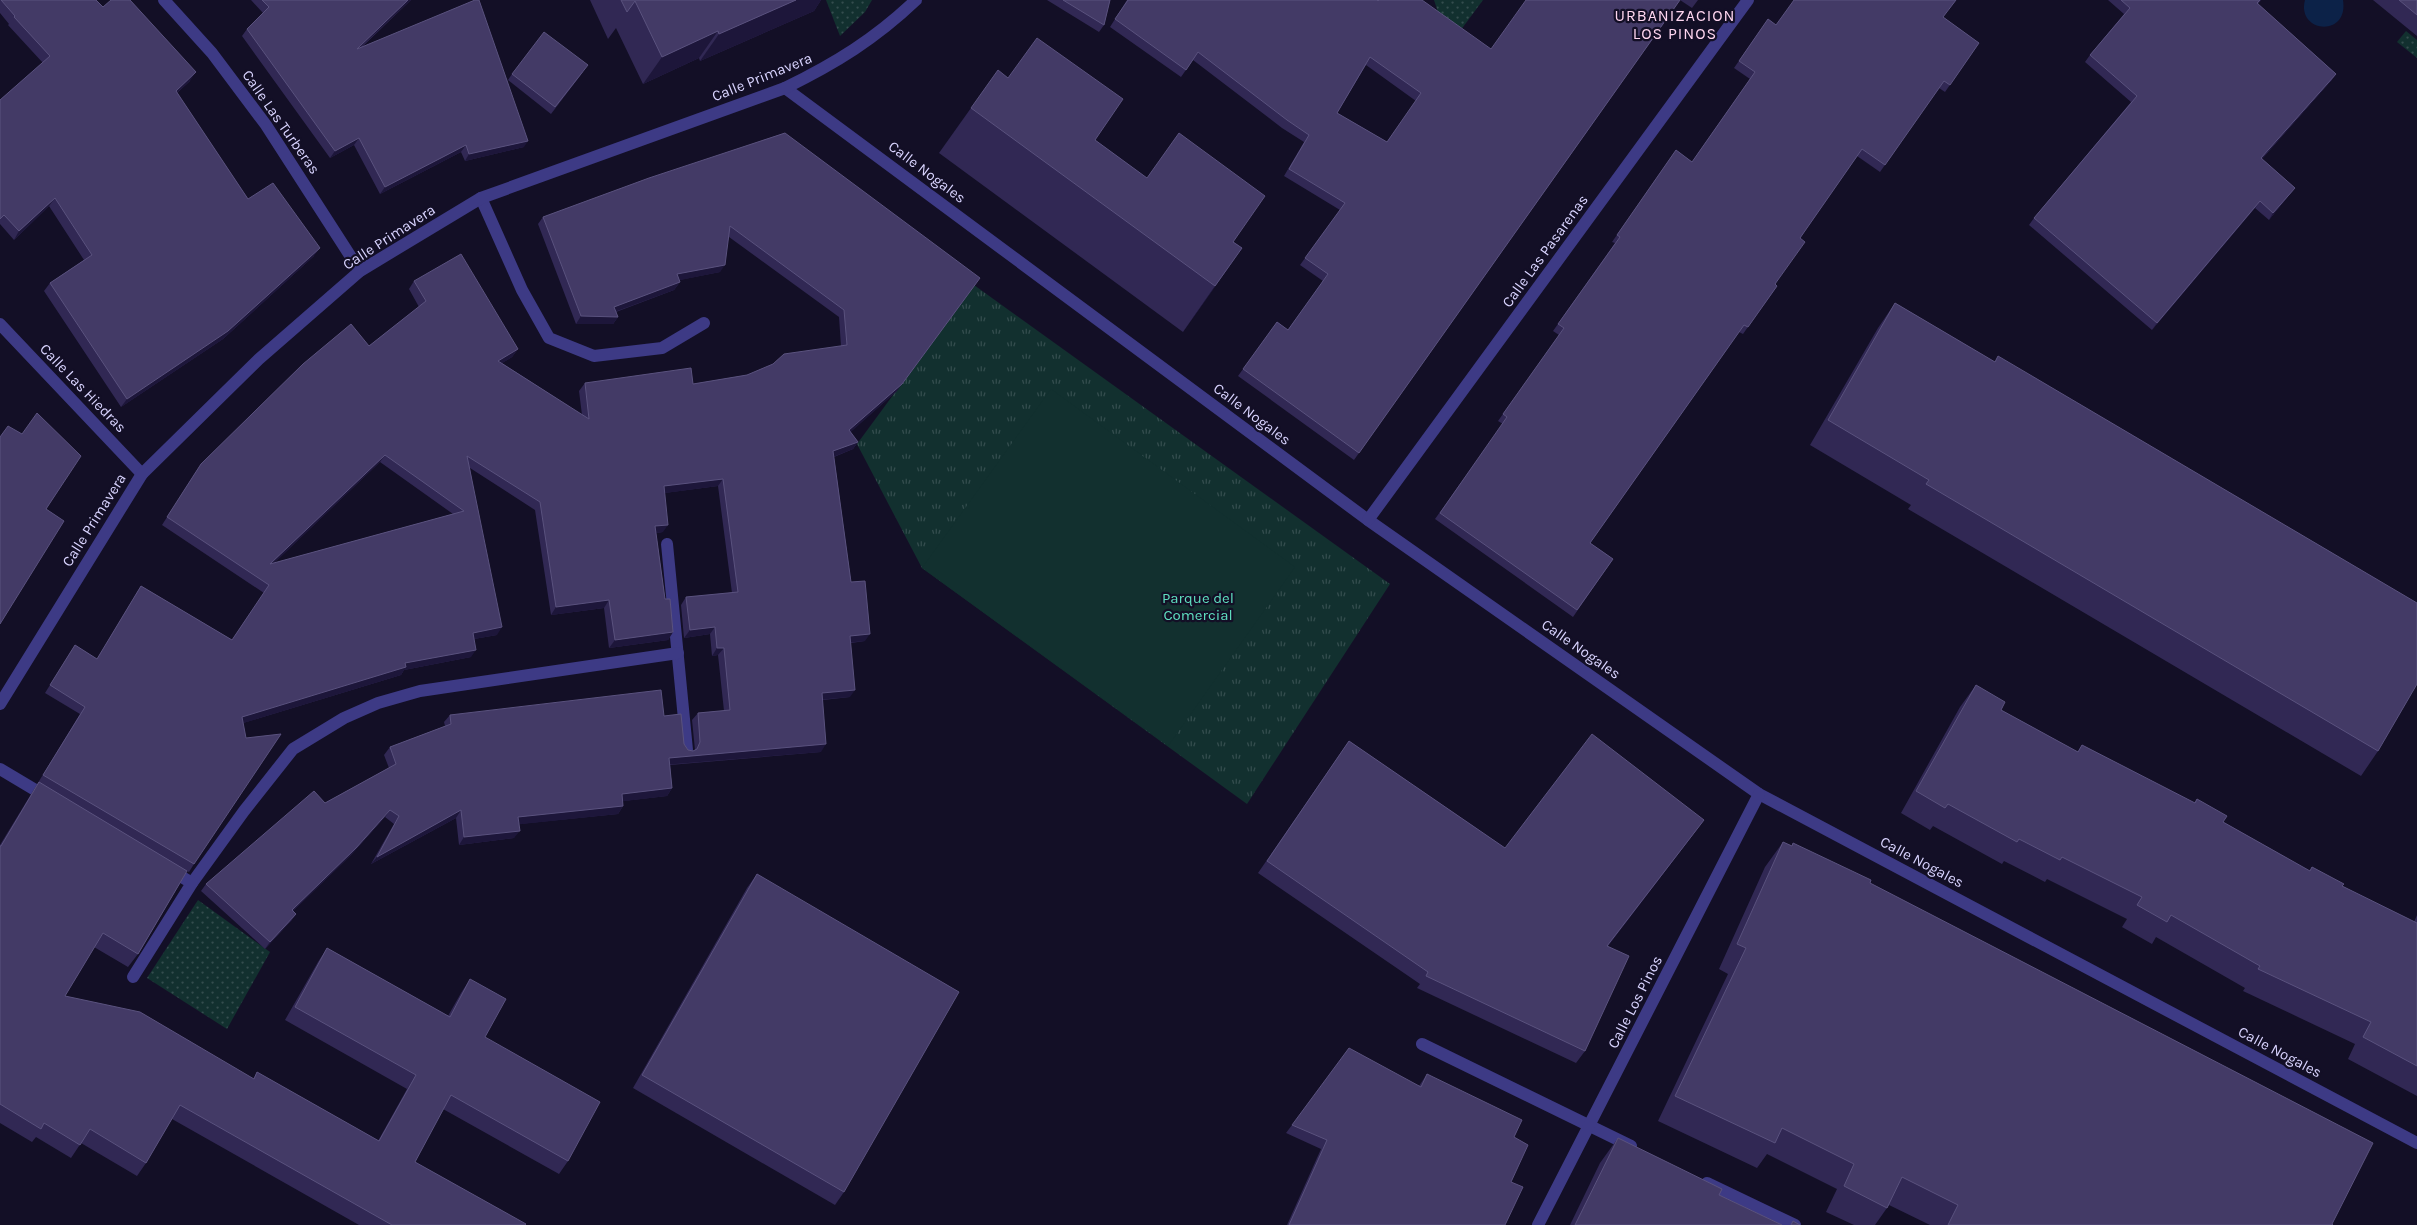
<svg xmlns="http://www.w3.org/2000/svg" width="2417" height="1225" viewBox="0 0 2417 1225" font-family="Karla,sans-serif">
	<defs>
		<pattern id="grass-dots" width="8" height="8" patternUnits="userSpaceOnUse" patternTransform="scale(1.25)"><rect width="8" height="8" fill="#12302f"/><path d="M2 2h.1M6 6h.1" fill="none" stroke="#344d4e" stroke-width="1.8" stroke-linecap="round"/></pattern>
		<pattern id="park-tufts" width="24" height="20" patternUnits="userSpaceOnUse" patternTransform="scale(1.25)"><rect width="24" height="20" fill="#12302f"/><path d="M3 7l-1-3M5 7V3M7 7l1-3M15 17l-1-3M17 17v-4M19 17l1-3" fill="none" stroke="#344d4e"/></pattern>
	</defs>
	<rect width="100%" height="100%" fill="#130f26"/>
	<!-- grass -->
	<g fill="url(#grass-dots)">
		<path d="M 826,0 L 872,0 L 865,12 L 840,36 Z"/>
		<path d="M 1434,0 L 1483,0 L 1449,46 Z"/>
		<path d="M 2406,31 L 2417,40 L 2417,58 L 2397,42 Z"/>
		<path d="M 198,900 L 270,952 L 227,1029 L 147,978 Z"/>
	</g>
	<!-- park -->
	<path fill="url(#park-tufts)" d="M 974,285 L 1390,584 L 1247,804 L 922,568 L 857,444 Z"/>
	<!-- pitch -->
	<path fill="#12302f" d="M 1051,389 L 1295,567 L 1168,746 L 922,568 Z"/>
	<!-- water -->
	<path fill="#0c2248" d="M 2305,0 L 2343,0 C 2349,38 2296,33 2305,0 Z"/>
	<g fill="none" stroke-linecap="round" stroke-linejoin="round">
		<!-- street -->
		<g stroke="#3d3a85" stroke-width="12">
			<path d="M 164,0 L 212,53 L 266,125 L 360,271"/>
			<path d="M 785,88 L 1368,520 L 1759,794 L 2417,1143"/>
			<path d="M 481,198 L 522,290 L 549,338 L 594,356 L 662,348 L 704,323"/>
			<path d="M 0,324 L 142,474"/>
			<path d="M 1368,520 L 1748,0"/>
			<path d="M 667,544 L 687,750"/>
			<path d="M 0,704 L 142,474 L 259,359 L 360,271 L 481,198 L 785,88 C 836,63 875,39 916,0"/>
			<path d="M 0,769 L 47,797"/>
			<path d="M 192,883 L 244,811 L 293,749 L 344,718 L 378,703 L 420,691 L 678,653"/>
			<path d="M 133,977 L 192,883 L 170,870"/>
			<path d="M 1422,1044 L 1631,1146"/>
			<path d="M 1707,1183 L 1795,1225"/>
			<path d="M 1538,1225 L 1759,794"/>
		</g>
	</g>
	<!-- wall -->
	<g fill="#312854" fill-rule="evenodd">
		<path d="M 0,0 L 96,0 L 103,7 L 190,81 L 177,93 L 248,199 L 314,256 L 223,339 L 121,407 L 44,291 L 50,283 L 84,260 L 49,206 L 14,240 L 0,224 L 0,100 L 43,63 L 8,25 L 9,24 L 0,13 Z"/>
		<path d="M 251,0 L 411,0 L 362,47 L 524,147 L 465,161 L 461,152 L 380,194 L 354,145 L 330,158 L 242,36 L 247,29 L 263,13 Z"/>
		<path d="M 590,0 L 821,0 L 814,11 L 700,61 L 699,58 L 643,84 L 616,28 L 608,39 Z"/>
		<path d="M 1047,0 L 1110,0 L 1104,25 L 1099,32 Z"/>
		<path d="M 1127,0 L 1491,49 L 1680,0 L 1354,460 L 1238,376 L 1277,322 L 1288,330 L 1323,281 L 1300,265 L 1340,210 L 1284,176 L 1304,142 L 1282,128 L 1193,60 L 1181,77 L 1110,27 ZM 1366,65 L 1416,101 L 1387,142 L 1337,113 Z"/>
		<path d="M 1680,0 L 1698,0 L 1692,8 Z"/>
		<path d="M 2108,0 L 2261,0 L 2258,4 L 2336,74 L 2331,81 L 2262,159 L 2295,188 L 2290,194 L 2269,220 L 2255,208 L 2152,330 L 2029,225 L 2034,218 L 2131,102 L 2085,62 L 2090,55 L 2124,14 Z"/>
		<path d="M 2373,0 L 2417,0 L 2417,36 Z"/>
		<path d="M 1943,17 L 1979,43 L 1945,92 L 1939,88 L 1880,172 L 1857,156 L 1800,238 L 1775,284 L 1777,286 L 1743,334 L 1739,332 L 1590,543 L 1613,559 L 1573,617 L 1435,519 L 1503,424 L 1498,421 L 1559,335 L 1553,331 L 1615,243 L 1612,242 L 1676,150 L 1692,162 L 1750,79 L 1734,68 L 1768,19 L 1776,25 Z"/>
		<path d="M 583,72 L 551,114 L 508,80 L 512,74 Z"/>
		<path d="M 971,108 L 1095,140 L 1242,248 L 1183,332 L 939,153 Z"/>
		<path d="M 785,133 L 897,391 L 850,432 L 858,442 L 853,449 L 834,457 L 851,582 L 865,641 L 851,643 L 850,697 L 823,700 L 821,752 L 670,765 L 672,788 L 667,796 L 623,801 L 623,806 L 618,814 L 519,824 L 514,838 L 459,845 L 456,818 L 371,864 L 394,824 L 385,817 L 351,855 L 293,911 L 296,914 L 291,921 L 265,949 L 201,891 L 206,884 L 325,803 L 389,768 L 384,755 L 390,747 L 445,726 L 444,722 L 450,715 L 664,716 L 688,750 L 693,751 L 695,750 L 692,720 L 698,713 L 724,711 L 718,655 L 712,656 L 710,634 L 684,638 L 681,605 L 686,597 L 732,593 L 718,486 L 664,493 L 663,532 L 656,533 L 665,599 L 673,632 L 668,640 L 609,648 L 604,608 L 551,615 L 535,510 L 470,468 L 497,635 L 474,639 L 471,657 L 404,670 L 401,675 L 243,723 L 194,864 L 189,872 L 187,871 L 138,954 L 128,967 L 94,947 L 65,996 L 253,1079 L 257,1072 L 378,1141 L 407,1089 L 285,1020 L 318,962 L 327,948 L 448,1016 L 461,993 L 470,979 L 485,1037 L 568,1161 L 559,1174 L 443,1109 L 415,1162 L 525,1225 L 359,1225 L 172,1119 L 146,1163 L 137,1176 L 81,1143 L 71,1158 L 36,1137 L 32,1142 L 0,1123 L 0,845 L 80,714 L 45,693 L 75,645 L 97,659 L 141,586 L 232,640 L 264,593 L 162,525 L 201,464 L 369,346 L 419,307 L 409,289 L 414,281 L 518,349 L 512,357 L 502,363 L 582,415 L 579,391 L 585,383 L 693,384 L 747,375 L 841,346 L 839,317 L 729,237 L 720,272 L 679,280 L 680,282 L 674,290 L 616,312 L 618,317 L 613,324 L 576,324 L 538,224 L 543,217 ZM 380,462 L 453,514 L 274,563 Z"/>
		<path d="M 1895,303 L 1995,362 L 1998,356 L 2378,751 L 2361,776 L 1908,509 L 1911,505 L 1810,445 L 1878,328 Z"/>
		<path d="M 1976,685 L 2001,710 L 2078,752 L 2082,745 L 2194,803 L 2197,799 L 2223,822 L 2309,871 L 2312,867 L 2342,886 L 2414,922 L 2417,915 L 2417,1096 L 2348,1059 L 2355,1044 L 2243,991 L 2245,988 L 2156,937 L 2152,944 L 2122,927 L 2127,919 L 2047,879 L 2045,882 L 2004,861 L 2002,864 L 1933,826 L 1930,830 L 1901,813 L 1960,707 Z"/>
		<path d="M 1349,741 L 1505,848 L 1704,820 L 1608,946 L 1585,1051 L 1576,1063 L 1417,988 L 1420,984 L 1258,873 Z"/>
		<path d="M 1783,842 L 1870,883 L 2333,1225 L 1930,1225 L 1889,1205 L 1875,1225 L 1854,1225 L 1826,1212 L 1837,1189 L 1767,1154 L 1757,1168 L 1658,1121 L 1728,974 L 1719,969 L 1765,867 Z"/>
		<path d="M 757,874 L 844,1192 L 835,1205 L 633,1088 L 747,888 Z"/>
		<path d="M 1427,1074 L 1514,1137 L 1511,1182 L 1505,1225 L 1287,1225 L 1321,1149 L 1286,1133 L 1292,1125 L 1419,1086 Z"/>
		<path d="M 1618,1138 L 1719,1195 L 1782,1225 L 1570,1225 L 1600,1163 Z"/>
	</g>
	<!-- shaded-wall -->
	<g fill="#1d163a">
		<path d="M 408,0 L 411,0 L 352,55 L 357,49 Z"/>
		<path d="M 796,0 L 821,0 L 814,11 L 700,61 L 719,34 Z"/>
		<path d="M 718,31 L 699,58 L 643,84 L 662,57 Z"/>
		<path d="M 196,72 L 190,81 L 170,99 L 176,91 Z"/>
		<path d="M 2336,74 L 2331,81 L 2256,165 L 2261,158 Z"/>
		<path d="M 359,138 L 354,145 L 330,158 L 335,151 Z"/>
		<path d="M 528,141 L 524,147 L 465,161 L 469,154 Z"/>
		<path d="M 466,145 L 461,152 L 380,194 L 385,187 Z"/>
		<path d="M 2295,188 L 2290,194 L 2269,220 L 2273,213 Z"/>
		<path d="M 55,198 L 49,206 L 14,240 L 19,231 Z"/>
		<path d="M 2260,201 L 2255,208 L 2152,330 L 2157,323 Z"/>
		<path d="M 320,248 L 314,256 L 223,339 L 121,407 L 127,399 Z"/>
		<path d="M 1242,248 L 1210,294 L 1183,332 L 1215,286 Z"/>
		<path d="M 725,265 L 720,272 L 671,282 L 677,274 Z"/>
		<path d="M 980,278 L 897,391 L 844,438 L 849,430 Z"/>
		<path d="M 680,282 L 674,290 L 609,314 L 614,307 Z"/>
		<path d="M 581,316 L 618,317 L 613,324 L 576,324 Z"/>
		<path d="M 518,349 L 512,357 L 493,369 L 498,361 Z"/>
		<path d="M 858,442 L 853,449 L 828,459 L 833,451 Z"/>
		<path d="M 385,455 L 380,462 L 265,572 L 270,564 Z"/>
		<path d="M 723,479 L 718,486 L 658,494 L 664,486 Z"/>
		<path d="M 668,525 L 663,532 L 650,534 L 655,526 Z"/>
		<path d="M 609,600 L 604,608 L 551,615 L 556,607 Z"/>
		<path d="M 502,627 L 497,635 L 468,640 L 473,633 Z"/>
		<path d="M 715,627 L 710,634 L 684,638 L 690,630 Z"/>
		<path d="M 673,632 L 668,640 L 609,648 L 615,640 Z"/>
		<path d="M 870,634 L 865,641 L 845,643 L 850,636 Z"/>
		<path d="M 717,648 L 724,648 L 718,655 L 712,656 Z"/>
		<path d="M 476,650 L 471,657 L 404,670 L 401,675 L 237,725 L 242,717 L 405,663 Z"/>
		<path d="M 855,690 L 850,697 L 817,700 L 822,693 Z"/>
		<path d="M 826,744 L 821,752 L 663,765 L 669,758 Z"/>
		<path d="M 672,788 L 667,796 L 617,802 L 622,794 Z"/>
		<path d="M 623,806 L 618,814 L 513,825 L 518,817 Z"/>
		<path d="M 390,810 L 385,817 L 351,855 L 287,917 L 292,910 Z"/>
		<path d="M 461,810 L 456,818 L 371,864 L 377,857 Z"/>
		<path d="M 1704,820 L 1695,832 L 1599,958 L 1607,946 Z"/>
		<path d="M 520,831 L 514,838 L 459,845 L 464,837 Z"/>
		<path d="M 296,914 L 291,921 L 265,949 L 270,942 Z"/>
	</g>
	<!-- building -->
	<g fill="#433a66" stroke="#5a527e" fill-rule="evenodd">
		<path d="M 1,0 L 96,0 L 103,7 L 111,0 L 130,0 L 196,72 L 176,91 L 248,199 L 273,183 L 320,248 L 228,331 L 127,399 L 50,283 L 92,255 L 55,198 L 19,231 L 4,215 L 0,219 L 0,100 L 50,56 L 14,17 L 15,16 Z"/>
		<path d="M 262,0 L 408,0 L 357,49 L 475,0 L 479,0 L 528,141 L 469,154 L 466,145 L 385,187 L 359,138 L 335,151 L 247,29 L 269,7 Z"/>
		<path d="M 621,0 L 796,0 L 719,34 L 718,31 L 662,57 L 635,1 L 627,12 Z"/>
		<path d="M 1063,0 L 1110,0 L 1104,25 Z"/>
		<path d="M 1128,0 L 1377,0 L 1378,1 L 1379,0 L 1422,0 L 1491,49 L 1526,0 L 1680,0 L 1359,453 L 1243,369 L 1277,322 L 1288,330 L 1328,274 L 1305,258 L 1345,203 L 1289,169 L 1309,135 L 1287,120 L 1198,52 L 1186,70 L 1115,19 ZM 1370,57 L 1421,93 L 1387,142 L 1337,113 Z"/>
		<path d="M 1794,0 L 1956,0 L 1943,17 L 1979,43 L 1950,85 L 1944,81 L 1885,165 L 1862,149 L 1800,238 L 1805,242 L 1775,284 L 1777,286 L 1748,327 L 1744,325 L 1590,543 L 1613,559 L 1577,610 L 1440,513 L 1507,417 L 1503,414 L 1564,328 L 1558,324 L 1620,237 L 1617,235 L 1676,150 L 1692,162 L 1755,72 L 1739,61 L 1768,19 L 1776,25 Z"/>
		<path d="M 2121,0 L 2260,0 L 2257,3 L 2336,74 L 2261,158 L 2295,188 L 2273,213 L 2260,201 L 2157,323 L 2034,218 L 2137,96 L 2090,55 L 2130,8 Z"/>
		<path d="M 2399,0 L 2417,0 L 2417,15 Z"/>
		<path d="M 544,32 L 588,65 L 555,107 L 512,74 Z"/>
		<path d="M 1037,38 L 1123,99 L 1095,140 L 1147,178 L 1179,133 L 1265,196 L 1233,242 L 1242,248 L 1215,286 L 971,108 L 998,70 L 1008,78 Z"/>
		<path d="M 785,133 L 980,278 L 902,384 L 849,430 L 858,442 L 833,451 L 851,582 L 865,581 L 870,634 L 850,636 L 855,690 L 822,693 L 826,744 L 669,758 L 672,788 L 622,794 L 623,806 L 518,817 L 520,831 L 464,837 L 461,810 L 377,857 L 399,816 L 390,810 L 356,848 L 292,910 L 296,914 L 270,942 L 206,884 L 314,791 L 325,803 L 396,764 L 390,747 L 451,724 L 450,715 L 661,690 L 664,716 L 681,714 L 684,744 L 688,750 L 693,751 L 697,749 L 700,742 L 698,713 L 730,710 L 724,648 L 717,648 L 715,627 L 690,630 L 686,597 L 738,592 L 723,479 L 664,486 L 668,525 L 655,526 L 665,599 L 670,599 L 673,632 L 615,640 L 609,600 L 556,607 L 540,502 L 467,456 L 502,627 L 473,633 L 476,650 L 405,663 L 406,667 L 242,717 L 246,738 L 281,734 L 194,864 L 43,775 L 85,707 L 50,685 L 75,645 L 97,659 L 141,586 L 232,640 L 269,585 L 167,517 L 201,464 L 303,364 L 351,324 L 369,346 L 426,301 L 414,281 L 461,254 L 518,349 L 498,361 L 589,419 L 585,383 L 691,368 L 693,384 L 747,375 L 773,364 L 784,354 L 847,345 L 844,310 L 730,226 L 725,265 L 677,274 L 680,282 L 614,307 L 618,317 L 581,316 L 543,217 L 649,178 ZM 385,455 L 464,511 L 270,564 Z"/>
		<path d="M 1895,303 L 1995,362 L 1998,356 L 2417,603 L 2417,684 L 2378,751 L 1926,484 L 1929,480 L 1828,420 Z"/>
		<path d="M 37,413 L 81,456 L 46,509 L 64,521 L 0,624 L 0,437 L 8,426 L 22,434 Z"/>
		<path d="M 1976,685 L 2005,702 L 2001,710 L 2078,752 L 2082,745 L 2195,803 L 2197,799 L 2227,816 L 2223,822 L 2310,871 L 2312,867 L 2344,884 L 2342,886 L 2417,923 L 2417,1066 L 2363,1037 L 2371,1022 L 2258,969 L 2260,966 L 2171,915 L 2167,922 L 2137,905 L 2142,897 L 2062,857 L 2060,860 L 2019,839 L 2017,842 L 1948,804 L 1945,808 L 1916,791 Z"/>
		<path d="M 1592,734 L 1704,820 L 1607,946 L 1629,956 L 1585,1051 L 1426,976 L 1428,972 L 1267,861 L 1349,741 L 1505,848 Z"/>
		<path d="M 39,782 L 187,871 L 138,954 L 103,933 L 65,996 L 140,1012 L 254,1079 L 257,1072 L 379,1141 L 416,1075 L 295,1007 L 327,948 L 450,1017 L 470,979 L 506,999 L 485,1037 L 600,1102 L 568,1161 L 451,1095 L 415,1162 L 526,1224 L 525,1225 L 392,1225 L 180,1105 L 146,1163 L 90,1129 L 80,1145 L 44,1123 L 41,1129 L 0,1104 L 0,846 L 1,846 Z"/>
		<path d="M 1783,842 L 1792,846 L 1793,843 L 1871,880 L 1870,883 L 2373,1143 L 2332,1224 L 2333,1225 L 1948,1225 L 1958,1205 L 1902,1177 L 1887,1208 L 1844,1186 L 1854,1164 L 1782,1128 L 1775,1143 L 1675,1096 L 1746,948 L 1737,944 Z"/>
		<path d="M 757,874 L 959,992 L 844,1192 L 642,1075 Z"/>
		<path d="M 1349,1048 L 1421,1087 L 1427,1074 L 1522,1120 L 1514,1137 L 1528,1145 L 1511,1182 L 1523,1187 L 1505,1225 L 1289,1225 L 1327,1140 L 1292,1125 Z"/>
		<path d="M 1618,1138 L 1722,1189 L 1719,1195 L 1782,1225 L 1575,1225 Z"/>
		<path d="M 1793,1221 L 1800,1225 L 1791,1225 Z"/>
	</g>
	<g text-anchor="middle" stroke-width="4.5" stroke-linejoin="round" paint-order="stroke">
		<!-- street labels -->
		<g font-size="15" fill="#d9d4ff" stroke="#130f26">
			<text transform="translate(762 77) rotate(-22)" y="5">Calle Primavera</text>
			<text transform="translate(281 122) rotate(55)" y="5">Calle Las Turberas</text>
			<text transform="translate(927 172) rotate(37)" y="5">Calle Nogales</text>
			<text transform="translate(389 237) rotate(-33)" y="5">Calle Primavera</text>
			<text transform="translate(1545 251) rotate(-54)" y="5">Calle Las Pasarenas</text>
			<text transform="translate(83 388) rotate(46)" y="5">Calle Las Hiedras</text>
			<text transform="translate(1252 414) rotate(37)" y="5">Calle Nogales</text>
			<text transform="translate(94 520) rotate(-58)" y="5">Calle Primavera</text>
			<text transform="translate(1581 649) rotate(35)" y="5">Calle Nogales</text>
			<text transform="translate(1922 862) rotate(28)" y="5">Calle Nogales</text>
			<text transform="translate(1635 1002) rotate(-63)" y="5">Calle Los Pinos</text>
			<text transform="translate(2280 1052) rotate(28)" y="5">Calle Nogales</text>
		</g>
		<!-- park labels -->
		<g font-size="15" fill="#5fe0c0" stroke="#130f26">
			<text x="1198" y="603">Parque del<tspan x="1198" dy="17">Comercial</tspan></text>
		</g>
		<!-- neighbourhood labels -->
		<g font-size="16" letter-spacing="1" fill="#ffd6f0" stroke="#130f26">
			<text x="1675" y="21">URBANIZACION<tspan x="1675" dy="18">LOS PINOS</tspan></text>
		</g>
	</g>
</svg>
